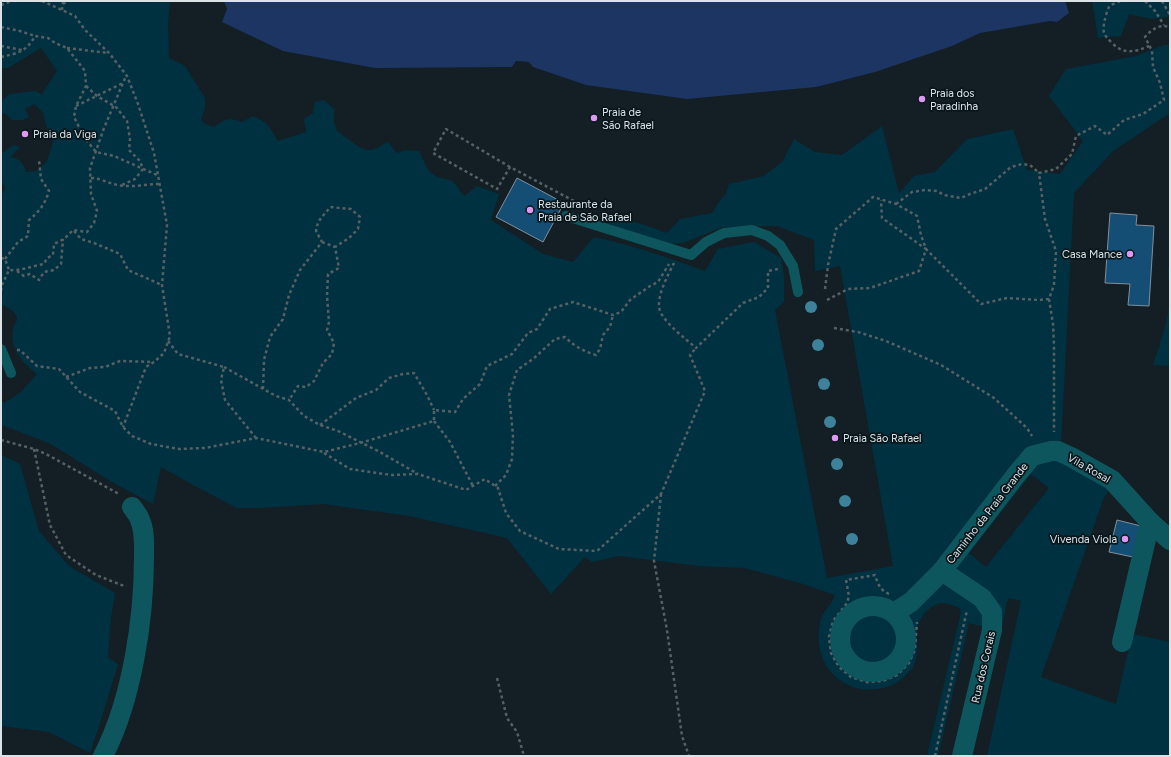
<svg xmlns="http://www.w3.org/2000/svg" width="1171" height="757" viewBox="0 0 1171 757" font-family="Figtree,sans-serif">
	<rect width="100%" height="100%" fill="#131f24"/>
	<!-- green -->
	<g fill="#003140" fill-rule="evenodd">
		<path d="M 1,1 L 170,1 L 168,23 L 169,58 L 185,66 L 205,98 L 205,108 L 201,120 L 205,124 L 214,127 C 225,119 229,117 242,122 L 253,116 C 269,124 269,126 278,141 L 306,132 L 304,119 L 313,113 L 315,102 L 324,100 L 334,109 L 334,122 L 337,131 C 347,137 360,151 370,150 C 376,150 383,144 388,142 L 397,153 L 405,150 L 419,151 L 428,170 L 437,177 L 453,181 L 464,196 L 477,186 L 499,194 L 491,220 L 543,254 L 573,262 L 594,237 C 632,245 669,258 705,271 L 718,249 L 754,242 L 781,258 L 784,276 L 784,302 L 775,310 L 827,578 L 893,566 L 840,266 L 815,271 L 814,240 L 777,226 L 723,227 L 683,243 L 667,244 L 604,222 L 608,215 L 642,224 L 667,233 L 680,219 L 712,213 L 721,199 L 726,194 L 729,184 L 764,176 L 783,161 L 794,139 L 815,152 L 842,155 L 882,126 L 899,193 L 914,176 L 935,172 L 967,139 L 1013,129 L 1027,170 L 1060,174 L 1083,141 L 1049,96 L 1066,69 L 1136,56 L 1164,45 L 1170,45 L 1170,115 L 1167,115 L 1113,151 L 1074,193 L 1061,444 L 1117,475 L 1103,500 L 1041,677 L 1116,704 L 1132,634 L 1170,642 L 1170,756 L 987,756 L 1021,601 L 1008,598 L 1001,631 L 969,623 L 938,756 L 927,756 L 961,612 L 959,608 C 947,603 939,600 928,610 C 908,628 923,647 913,667 C 912,670 907,673 905,676 C 888,693 857,694 838,679 C 826,668 821,659 819,643 C 818,635 819,624 822,616 C 826,609 832,604 835,595 L 800,583 L 744,568 L 698,566 L 619,556 L 592,562 L 585,557 L 551,594 L 507,538 L 409,516 L 323,504 L 260,508 L 237,508 L 193,485 L 161,467 L 153,504 L 112,482 L 49,443 L 1,425 L 1,399 L 4,403 L 21,392 L 37,374 C 22,363 8,347 14,326 C 15,323 19,319 16,315 C 13,310 6,307 1,304 L 1,197 L 5,187 L 1,181 L 1,154 L 13,145 L 20,147 L 10,157 C 20,159 23,162 26,172 L 37,171 L 47,161 L 53,142 L 46,125 L 43,112 L 34,104 L 25,109 L 29,117 L 22,120 L 12,120 L 6,114 L 1,113 L 1,102 L 9,94 L 35,91 L 42,94 L 57,71 L 41,48 L 8,68 L 1,68 ZM 1031,474 L 1049,488 L 986,567 L 969,553 Z"/>
		<path d="M 1092,1 L 1170,1 L 1170,17 L 1151,19 L 1129,14 L 1121,36 L 1098,38 Z"/>
		<path d="M 1170,263 L 1170,366 L 1153,365 C 1161,342 1168,321 1170,297 C 1171,285 1165,273 1170,263 Z"/>
		<path d="M 1,455 L 20,464 L 39,531 L 69,566 L 115,593 L 111,618 L 108,657 L 118,664 L 102,717 L 90,753 L 49,732 L 1,726 Z"/>
	</g>
	<!-- water -->
	<path fill="#1c3563" d="M 224,1 L 1065,1 L 1069,13 L 1057,22 L 1050,21 L 980,33 L 952,46 L 875,72 L 816,87 L 687,99 L 586,85 L 533,67 L 529,62 L 516,61 L 512,67 L 375,68 L 283,51 L 222,22 L 227,9 Z"/>
	<!-- building -->
	<g fill="#144e75" stroke="#838f99">
		<path d="M 517,178 L 564,203 L 543,242 L 496,217 Z"/>
		<path d="M 1110,213 L 1137,215 L 1136,225 L 1154,226 L 1149,306 L 1128,305 L 1130,284 L 1105,283 Z"/>
		<path d="M 1117,520 L 1141,526 L 1133,557 L 1109,552 Z"/>
	</g>
	<g fill="none" stroke-linecap="round" stroke-linejoin="round">
		<!-- path -->
		<g stroke="#566065" stroke-width="2.5" stroke-dasharray="3 3" stroke-linecap="butt">
			<path d="M 42,1 L 75,16 L 85,30 L 109,53 L 127,76 L 138,104 L 154,153 L 167,225 L 162,285 L 170,336 L 164,353 L 154,362 L 146,367 L 123,427"/>
			<path d="M 1120,1 C 1117,3 1111,4 1109,7 C 1107,10 1106,16 1105,19 C 1102,32 1103,34 1112,43 C 1124,55 1135,52 1149,46"/>
			<path d="M 1145,1 L 1155,11 L 1164,25"/>
			<path d="M 1162,1 L 1170,15"/>
			<path d="M 63,4 L 68,1"/>
			<path d="M 1,5 L 12,1"/>
			<path d="M 62,10 L 63,1"/>
			<path d="M 1,27 L 20,31 L 35,36"/>
			<path d="M 1,46 L 22,50"/>
			<path d="M 67,48 L 108,53"/>
			<path d="M 1,57 C 18,53 26,52 35,36 L 48,38 L 55,43 L 67,48 L 85,71 L 86,86 L 76,106 L 74,117 L 84,137 L 96,152 L 114,156 L 157,175"/>
			<path d="M 86,86 L 97,96 L 116,107 L 127,121 L 130,139 L 129,150 L 140,161 L 143,169 L 135,179 L 120,186"/>
			<path d="M 76,106 L 123,83"/>
			<path d="M 510,167 L 446,129 L 433,153 L 497,189 L 510,167 L 574,201 L 573,204"/>
			<path d="M 91,178 C 101,178 109,184 118,185 C 131,188 146,184 159,184"/>
			<path d="M 896,204 L 912,192 L 925,190 L 937,191 L 944,195 L 961,198 L 970,194 L 985,189 L 1011,167 L 1022,164 L 1030,165 L 1039,173"/>
			<path d="M 74,231 L 81,239 L 94,243 L 120,254 L 128,270 L 162,285"/>
			<path d="M 322,242 L 335,247"/>
			<path d="M 1,258 L 5,259 L 9,270"/>
			<path d="M 5,259 L 18,242 L 28,236 L 29,220 C 39,212 45,204 49,191 L 41,179 L 39,160"/>
			<path d="M 674,263 C 668,275 658,293 659,307 C 661,321 685,338 696,348 L 743,303 L 759,297 L 768,288 L 768,271 L 778,269"/>
			<path d="M 17,271 L 24,276 L 30,274 L 39,280 L 44,272 L 54,270 L 61,264 L 63,239"/>
			<path d="M 825,289 L 828,265 L 836,229 L 873,197 L 896,204 L 917,216 L 921,235 L 926,249 L 981,304 L 1007,298 L 1039,300 L 1049,299 L 1054,285 L 1056,251 L 1045,219 L 1039,173 L 1056,169 L 1072,154 L 1076,136 L 1095,126 L 1107,135 L 1124,120 L 1143,114 L 1164,100 L 1160,83 L 1153,67 L 1152,51 L 1145,37 C 1152,29 1159,24 1170,27"/>
			<path d="M 1,291 L 2,285 L 9,270 C 21,271 32,266 44,264 L 47,258 L 53,255 L 54,244 L 64,239 L 73,230 L 87,232 L 94,223 L 97,211 L 91,194 L 90,168 L 104,128 L 126,76"/>
			<path d="M 1049,299 L 1053,324 L 1054,345 L 1054,432"/>
			<path d="M 827,300 L 848,289 L 870,288 L 919,271 L 926,249 L 882,218 L 881,200"/>
			<path d="M 834,328 L 858,332 L 886,341 L 941,365 L 994,398 L 1027,428 L 1032,436"/>
			<path d="M 168,341 L 178,354 L 224,367 L 221,380 L 225,400 L 256,438"/>
			<path d="M 17,350 L 20,350 L 37,366 L 59,369 L 80,392 L 115,411 L 123,427 L 132,436 L 151,444 L 179,449 L 205,448 L 256,438 L 324,452 L 360,443 L 434,421 L 434,410 L 455,412 L 463,399 L 480,384 L 487,366 L 512,354 L 528,333 L 537,329 L 550,309 L 573,302 L 613,315 L 621,312 L 630,300 L 650,286 L 658,282 L 669,264"/>
			<path d="M 224,367 L 276,396 L 289,400 L 304,416 L 320,425 L 338,431 L 378,451 L 418,474"/>
			<path d="M 66,377 L 90,368 L 105,367 L 120,361 L 154,362"/>
			<path d="M 263,389 L 264,360 L 270,337 L 283,319 L 289,295 L 300,270 L 322,242 L 316,231 C 318,218 323,217 330,207 L 351,209 L 360,217 L 358,229 L 349,238 L 335,247 L 339,268 L 328,274 L 327,296 L 329,322 L 327,330 L 334,343 L 332,354 L 323,363 L 314,381 L 306,387 L 298,386 L 289,400"/>
			<path d="M 434,421 L 450,442 L 473,486"/>
			<path d="M 320,425 L 356,398 L 376,390 L 389,378 L 403,374 L 414,373 L 427,395 L 434,410"/>
			<path d="M 1,440 L 34,449 L 46,454 L 119,494"/>
			<path d="M 34,449 L 50,525 L 66,555 L 96,575 L 124,586"/>
			<path d="M 324,453 L 350,469 L 391,475 L 418,474 L 466,490 L 485,479 L 498,488 L 506,513 L 520,531 L 559,549 L 597,551 L 661,494 L 705,391 L 690,355 L 696,348"/>
			<path d="M 495,486 L 506,475 L 512,459 L 513,435 L 509,395 L 517,370 L 533,359 L 555,339 L 565,337 C 574,346 583,351 596,355 L 600,349 L 603,335 L 610,327 L 613,315"/>
			<path d="M 661,494 L 654,561 L 667,630 L 682,736 L 689,756"/>
			<path d="M 889,594 C 880,590 878,584 875,575 L 846,580 L 849,596 L 847,603 L 833,621 L 829,637 L 831,653 L 839,667 L 851,677 L 867,682 L 883,681 L 897,675 L 909,663 L 915,649 L 917,622"/>
			<path d="M 497,678 L 507,718 L 517,732 L 524,756"/>
			<path d="M 935,756 L 967,610"/>
		</g>
		<!-- service -->
		<g stroke="#0e565d" stroke-width="10">
			<path d="M 566,216 L 691,255 L 706,242 L 724,233 L 752,230 L 768,236 L 780,245 L 793,266 L 798,292"/>
			<path d="M 1,349 L 11,373"/>
		</g>
		<!-- minor -->
		<g stroke="#0e565d" stroke-width="20">
			<path d="M 942,571 L 1016,475 L 1032,456 L 1051,451 L 1058,451 L 1071,457 L 1112,480 L 1150,522 L 1170,540"/>
			<circle cx="873" cy="639" r="33"/>
			<path d="M 894,613 L 911,602 L 942,571 L 982,598 L 992,612 L 992,630 L 962,756"/>
			<path d="M 1122,642 L 1150,522"/>
			<path d="M 103,756 C 132,700 144,619 144,557 C 144,545 145,531 140,520 C 139,516 135,511 132,507"/>
		</g>
	</g>
	<!-- trees -->
	<g fill="#3e819a">
		<circle cx="811" cy="307" r="6"/>
		<circle cx="818" cy="345" r="6"/>
		<circle cx="824" cy="384" r="6"/>
		<circle cx="830" cy="422" r="6"/>
		<circle cx="837" cy="464" r="6"/>
		<circle cx="845" cy="501" r="6"/>
		<circle cx="852" cy="539" r="6"/>
	</g>
	<!-- markers -->
	<g fill="#dd99f3" stroke="#09161b" stroke-width="1.5">
		<circle cx="922" cy="99" r="4"/>
		<circle cx="594" cy="118" r="4"/>
		<circle cx="25" cy="134" r="4"/>
		<circle cx="530" cy="210" r="4"/>
		<circle cx="1130" cy="254" r="4"/>
		<circle cx="835" cy="438" r="4"/>
		<circle cx="1125" cy="539" r="4"/>
	</g>
	<g text-anchor="middle" stroke-width="3.5" stroke-linejoin="round" paint-order="stroke">
		<!-- poi labels -->
		<g font-size="11" fill="#dbe3e6" stroke="#09161b" text-anchor="start">
			<text x="930" y="97">Praia dos<tspan x="930" dy="13">Paradinha</tspan></text>
			<text x="602" y="116">Praia de<tspan x="602" dy="13">São Rafael</tspan></text>
			<text x="33" y="138">Praia da Viga</text>
			<text x="538" y="208">Restaurante da<tspan x="538" dy="13">Praia de São Rafael</tspan></text>
			<text x="1122" y="258" text-anchor="end">Casa Mance</text>
			<text x="843" y="442">Praia São Rafael</text>
			<text x="1117" y="543" text-anchor="end">Vivenda Viola</text>
		</g>
		<!-- street labels -->
		<g font-size="11" fill="#dbe3e6" stroke="#09161b">
			<text transform="translate(1089 468) rotate(30)" y="4">Vila Rosal</text>
			<text transform="translate(987 513) rotate(-52)" y="4">Caminho da Praia Grande</text>
			<text transform="translate(983 667) rotate(-77)" y="4">Rua dos Corais</text>
		</g>
	</g>
	<!-- border -->
	<rect width="1171" height="757" fill="none" stroke="#dbe3e6" stroke-width="4"/>
</svg>
